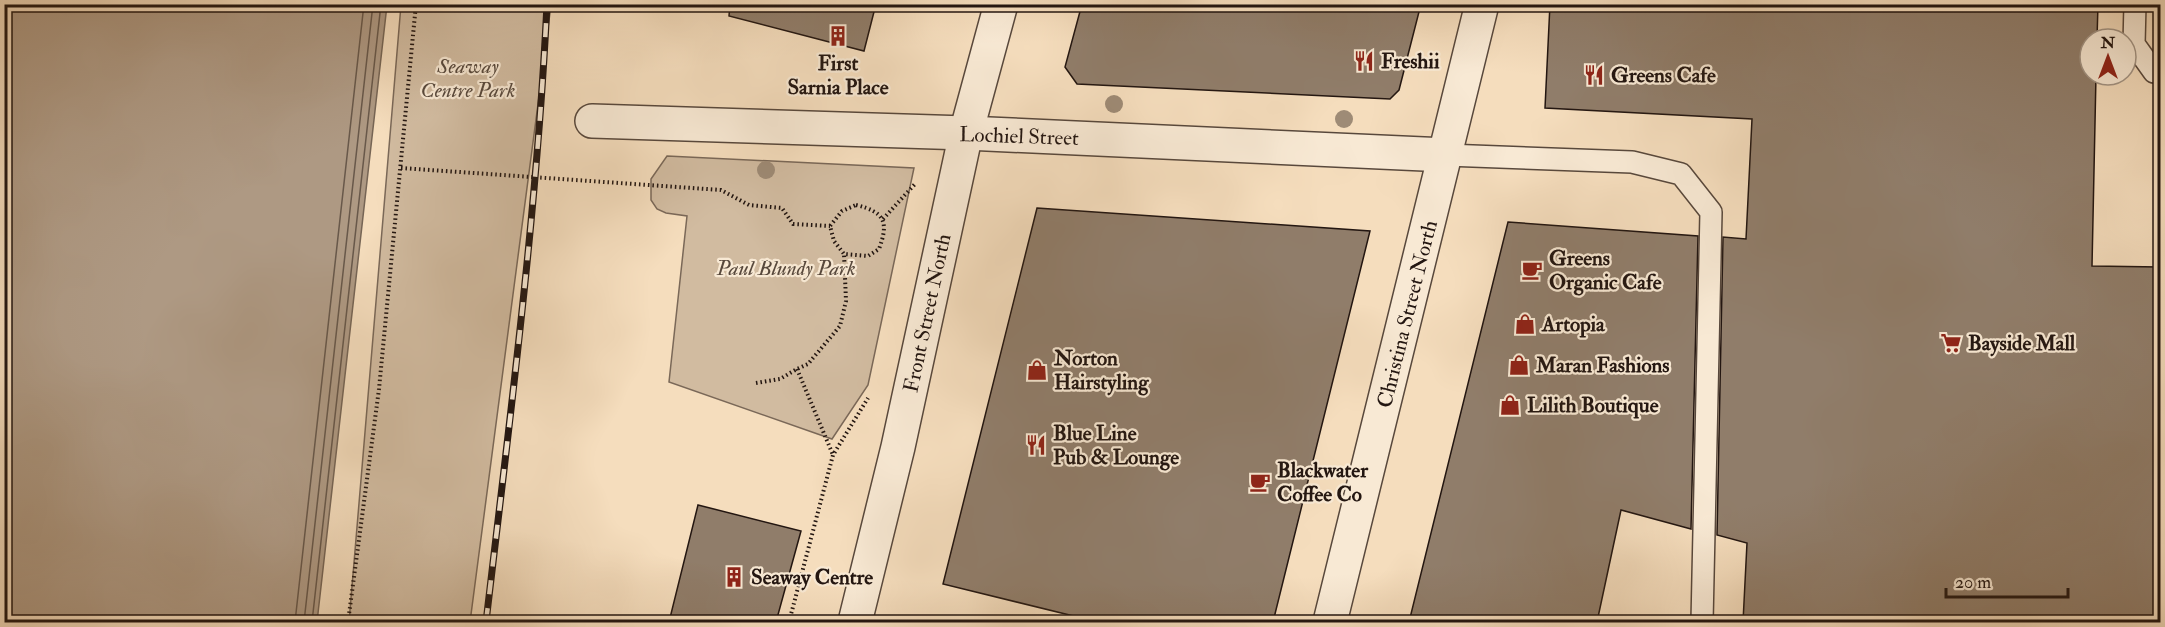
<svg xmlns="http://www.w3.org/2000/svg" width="2165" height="627" viewBox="0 0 2165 627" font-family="'IM FELL Double Pica',serif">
	<rect width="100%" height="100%" fill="#f5ddbd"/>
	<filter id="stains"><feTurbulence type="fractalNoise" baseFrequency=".00333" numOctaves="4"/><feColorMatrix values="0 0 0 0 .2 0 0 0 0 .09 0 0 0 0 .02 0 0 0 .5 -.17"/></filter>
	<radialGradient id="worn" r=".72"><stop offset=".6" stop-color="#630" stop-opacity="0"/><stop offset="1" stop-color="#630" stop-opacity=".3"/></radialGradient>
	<!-- green -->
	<g fill="#d1bba0" stroke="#7a6858" stroke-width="1.5">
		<path d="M 401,5 L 551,5 L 470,622 L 349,622 Z"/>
		<path d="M 667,156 L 914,168 L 868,385 L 832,439 L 669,382 L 687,216 L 666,213 L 657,209 L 651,200 L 651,179 Z"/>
	</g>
	<!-- water -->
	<path fill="#ae9983" stroke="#766555" stroke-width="1.5" d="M 4,5 L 387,5 L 317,622 L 5,622 Z"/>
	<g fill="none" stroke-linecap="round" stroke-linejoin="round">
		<!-- shore -->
		<g stroke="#68584a" stroke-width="1.5">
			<path d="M 295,622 L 364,4"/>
			<path d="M 304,622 L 373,4"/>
			<path d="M 312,622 L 381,4"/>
		</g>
	</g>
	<!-- building -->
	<g fill="#907d6a" stroke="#231611" stroke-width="1.5">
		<path d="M 730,4 L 876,4 L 864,51 L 729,16 Z"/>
		<path d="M 1082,4 L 1421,4 L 1399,90 L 1390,99 L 1077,84 L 1065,67 Z"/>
		<path d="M 1550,4 L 2098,4 L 2097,39 L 2090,39 L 2090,75 L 2096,75 L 2092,266 L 2160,267 L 2160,622 L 1743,622 L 1747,543 L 1717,535 L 1723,237 L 1746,239 L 1752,119 L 1545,108 Z"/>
		<path d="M 1037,208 L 1370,231 L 1273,622 L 1098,622 L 943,584 Z"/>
		<path d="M 1508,222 L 1698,236 L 1691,529 L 1621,510 L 1597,622 L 1409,622 Z"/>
		<path d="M 698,505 L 801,531 L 776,622 L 669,622 Z"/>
	</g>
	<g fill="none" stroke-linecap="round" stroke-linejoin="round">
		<!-- service casing -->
		<g stroke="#58483c" stroke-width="24">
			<g id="service">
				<path d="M 2135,4 L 2134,44 L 2154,72 L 2160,72"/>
				<path d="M 1446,155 L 1632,162 L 1681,174 L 1711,212 L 1702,622"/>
			</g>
		</g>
		<!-- minor casing -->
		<g stroke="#58483c" stroke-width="36">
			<path id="minor" d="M 592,121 L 966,133 L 1446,155"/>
		</g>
		<!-- tertiary casing -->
		<g stroke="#58483c" stroke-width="36">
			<g id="tertiary">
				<path d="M 855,622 L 898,447 L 966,133 L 1001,4"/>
				<path d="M 1330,622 L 1482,4"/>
			</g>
		</g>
		<!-- path -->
		<g stroke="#231611" stroke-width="4" stroke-dasharray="1.5 3" stroke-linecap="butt">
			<path d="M 401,168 L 721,190 L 749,205 L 782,208 L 793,224 L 830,226"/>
			<path d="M 856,205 C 885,212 889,222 879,249 L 868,256 L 844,254 L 834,241 L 830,226 L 842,211 Z"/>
			<path d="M 883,219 L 915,184"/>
			<path d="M 797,369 L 833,455"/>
			<path d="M 756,383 L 780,379 L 797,369 L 808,364 L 840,326 L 846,301 L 844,254"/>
			<path d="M 348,622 L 379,389 L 416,4"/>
			<path d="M 789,622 L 833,455 L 868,398"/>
		</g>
		<!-- service -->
		<use href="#service" stroke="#f8e9d4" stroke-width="21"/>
		<!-- minor -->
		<use href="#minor" stroke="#f8e9d4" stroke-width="33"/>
		<!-- tertiary -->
		<use href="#tertiary" stroke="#f8e9d4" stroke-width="33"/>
		<!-- rail casing -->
		<g stroke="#231611" stroke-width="7">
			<path id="rail" d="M 486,622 C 510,417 537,211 547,4"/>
		</g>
		<!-- rail -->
		<use href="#rail" stroke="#f8e9d4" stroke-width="4.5" stroke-dasharray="14" stroke-linecap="butt"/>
	</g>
	<!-- trees -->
	<g fill="#9e8b76">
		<circle cx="1114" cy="104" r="9"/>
		<circle cx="1344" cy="119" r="9"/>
		<circle cx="766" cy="170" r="9"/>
	</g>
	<!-- icons -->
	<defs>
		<g id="building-bare" transform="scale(1.62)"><path d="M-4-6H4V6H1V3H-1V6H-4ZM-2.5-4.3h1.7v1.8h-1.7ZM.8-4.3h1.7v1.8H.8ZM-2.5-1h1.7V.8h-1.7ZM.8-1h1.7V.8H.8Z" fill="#8f2418" stroke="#f8e9d4" stroke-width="2.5" paint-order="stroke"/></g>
		<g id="restaurant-bare" transform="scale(1.62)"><path d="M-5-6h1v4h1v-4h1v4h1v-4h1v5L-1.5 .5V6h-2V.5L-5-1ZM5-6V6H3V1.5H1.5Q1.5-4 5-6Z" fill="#8f2418" stroke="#f8e9d4" stroke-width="2.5" paint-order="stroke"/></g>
		<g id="cafe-bare" transform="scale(1.62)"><path d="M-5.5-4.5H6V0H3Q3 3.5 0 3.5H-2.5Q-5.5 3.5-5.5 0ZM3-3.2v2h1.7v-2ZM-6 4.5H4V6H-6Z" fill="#8f2418" stroke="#f8e9d4" stroke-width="2.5" paint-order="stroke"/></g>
		<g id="shop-bare" transform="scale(1.62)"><path d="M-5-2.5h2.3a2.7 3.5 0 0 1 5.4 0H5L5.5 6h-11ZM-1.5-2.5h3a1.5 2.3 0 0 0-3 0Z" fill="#8f2418" stroke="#f8e9d4" stroke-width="2.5" paint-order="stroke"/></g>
		<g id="supermarket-bare" transform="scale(1.62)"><path d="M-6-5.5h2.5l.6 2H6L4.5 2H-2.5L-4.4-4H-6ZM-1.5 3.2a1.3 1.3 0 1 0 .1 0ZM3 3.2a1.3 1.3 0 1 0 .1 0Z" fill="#8f2418" stroke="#f8e9d4" stroke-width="2.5" paint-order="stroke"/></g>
	</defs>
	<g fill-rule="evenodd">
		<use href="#building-bare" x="838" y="36"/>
		<use href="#restaurant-bare" x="1364" y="61"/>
		<use href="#restaurant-bare" x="1594" y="75"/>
		<use href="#cafe-bare" x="1532" y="270"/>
		<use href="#shop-bare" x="1525" y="324"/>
		<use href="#supermarket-bare" x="1951" y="343"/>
		<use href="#shop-bare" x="1519" y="365"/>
		<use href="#shop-bare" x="1037" y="370"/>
		<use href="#shop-bare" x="1510" y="405"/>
		<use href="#restaurant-bare" x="1036" y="445"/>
		<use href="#cafe-bare" x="1260" y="482"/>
		<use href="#building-bare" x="734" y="577"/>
	</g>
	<g text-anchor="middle" stroke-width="4.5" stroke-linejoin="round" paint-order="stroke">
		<!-- poi labels -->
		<g font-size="21" font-weight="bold" fill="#231611" stroke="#f8e9d4" text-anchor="start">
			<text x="1381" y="68">Freshii</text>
			<text x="838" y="70" text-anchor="middle">First<tspan x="838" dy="24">Sarnia Place</tspan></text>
			<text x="1611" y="82">Greens Cafe</text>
			<text x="1549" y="265">Greens<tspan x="1549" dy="24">Organic Cafe</tspan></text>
			<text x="1542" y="331">Artopia</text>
			<text x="1968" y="350">Bayside Mall</text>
			<text x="1054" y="365">Norton<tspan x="1054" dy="24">Hairstyling</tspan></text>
			<text x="1536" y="372">Maran Fashions</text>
			<text x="1527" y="412">Lilith Boutique</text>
			<text x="1053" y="440">Blue Line<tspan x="1053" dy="24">Pub &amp; Lounge</tspan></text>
			<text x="1277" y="477">Blackwater<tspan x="1277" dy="24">Coffee Co</tspan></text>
			<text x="751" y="584">Seaway Centre</text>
		</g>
		<!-- park labels -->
		<g font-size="21" font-style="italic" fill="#57483c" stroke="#f8e9d4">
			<text x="468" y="73">Seaway<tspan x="468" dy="24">Centre Park</tspan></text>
			<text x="786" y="275">Paul Blundy Park</text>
		</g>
		<!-- street labels -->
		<g font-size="21" fill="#231611" stroke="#f8e9d4">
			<text transform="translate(1019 136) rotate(2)" y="7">Lochiel Street</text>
			<text transform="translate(927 313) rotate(-78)" y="7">Front Street North</text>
			<text transform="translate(1407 314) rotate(-76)" y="7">Christina Street North</text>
		</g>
	</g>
	<!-- margin -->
	<rect width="2165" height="627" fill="none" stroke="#f5ddbd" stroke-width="24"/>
	<rect x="6" y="6" width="2153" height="615" fill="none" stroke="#231611" stroke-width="3"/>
	<rect x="12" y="12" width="2141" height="603" fill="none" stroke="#231611" stroke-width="1.5"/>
	<!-- north arrow -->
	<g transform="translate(2108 57)"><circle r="28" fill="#f8e9d4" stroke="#a39586" stroke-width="1.5"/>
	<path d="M0-4.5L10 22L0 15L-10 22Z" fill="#8f2418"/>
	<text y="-9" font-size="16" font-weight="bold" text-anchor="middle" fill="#231611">N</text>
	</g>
	<!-- scale -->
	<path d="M1946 588v9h122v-9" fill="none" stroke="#231611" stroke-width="3"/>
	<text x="1955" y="588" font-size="18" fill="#231611" stroke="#f8e9d4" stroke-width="4.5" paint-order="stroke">20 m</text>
	<rect width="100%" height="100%" filter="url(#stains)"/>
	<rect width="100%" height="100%" fill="url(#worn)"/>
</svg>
